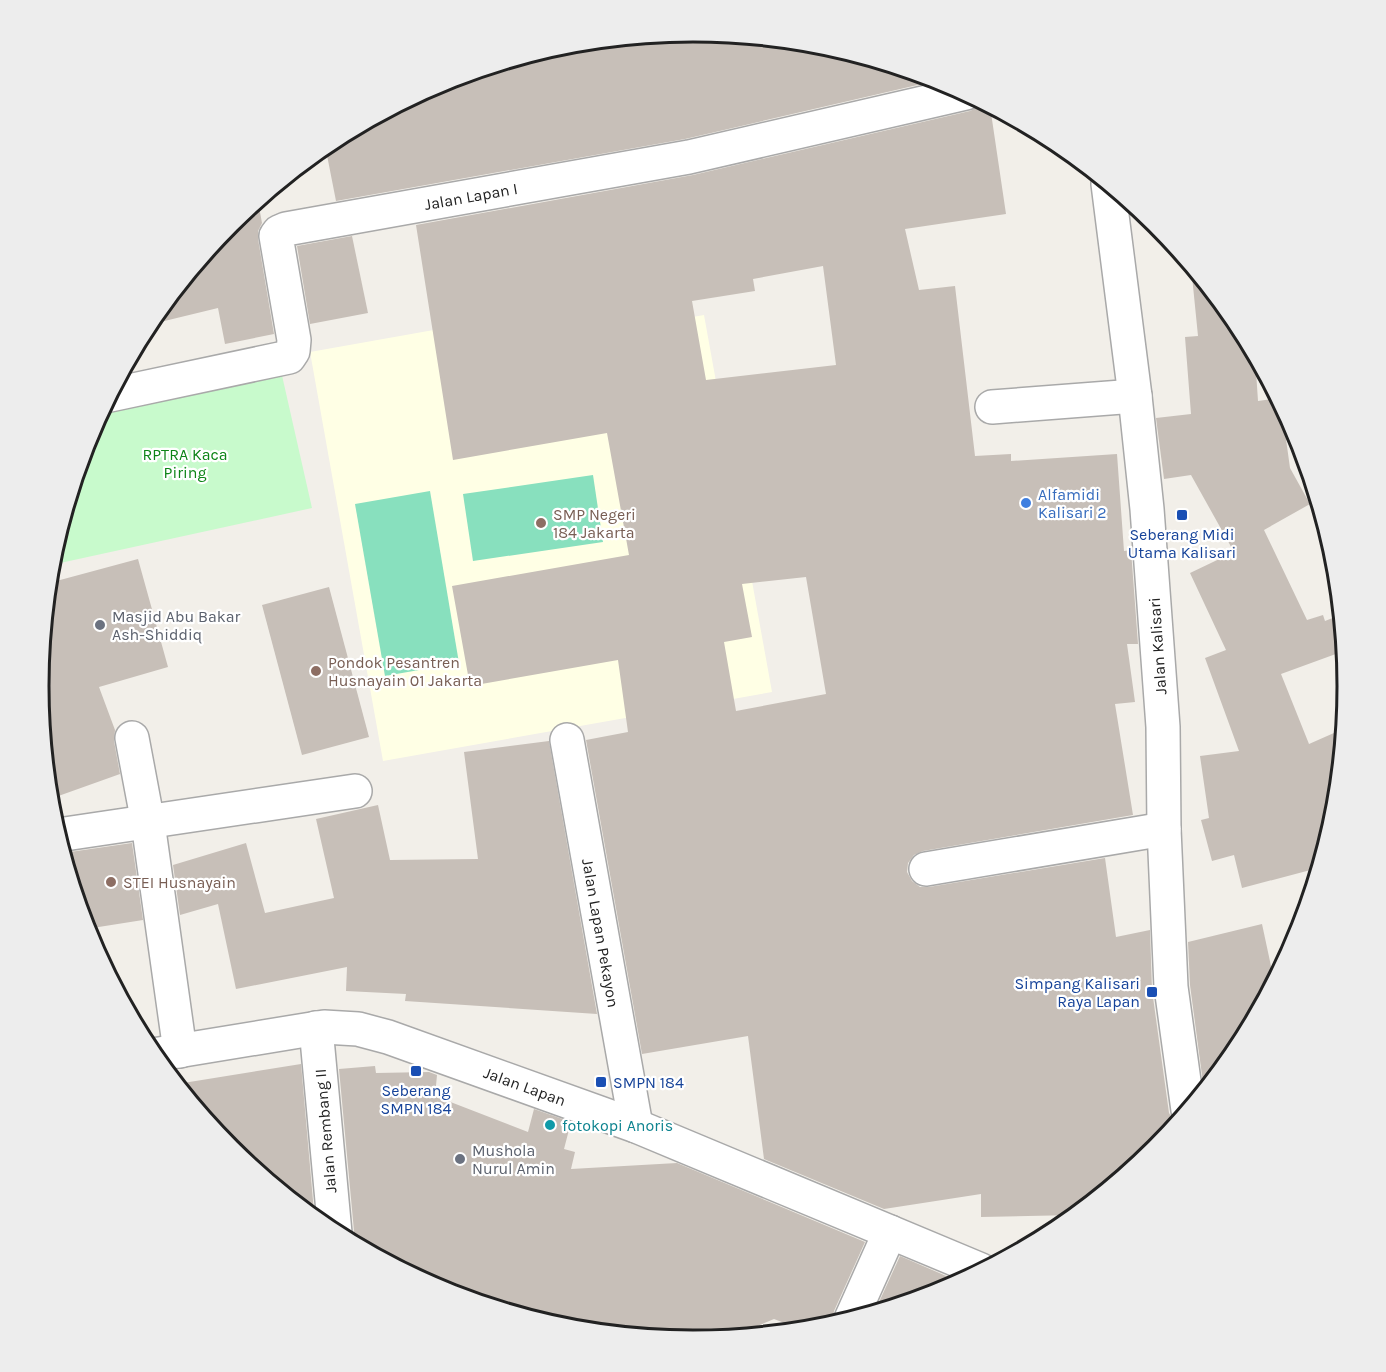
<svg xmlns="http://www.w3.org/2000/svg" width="1386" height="1372" viewBox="0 0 1386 1372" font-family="Karla,sans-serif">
	<rect width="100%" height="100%" fill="#f2efe9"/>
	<!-- education -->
	<path fill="#ffffe5" d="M 704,315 L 772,692 L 383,761 L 310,352 L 473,323 L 479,354 Z"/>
	<!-- park -->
	<path fill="#c8facc" d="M 281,371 L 312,508 L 51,565 L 88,435 L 102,410 Z"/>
	<!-- pitch -->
	<g fill="#88e0be">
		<path d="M 593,475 L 603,542 L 473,561 L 463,494 Z"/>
		<path d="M 430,491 L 459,663 L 385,676 L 355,504 Z"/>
	</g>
	<!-- building -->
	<g fill="#c7bfb8" fill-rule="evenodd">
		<path d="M 693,32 L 821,44 L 939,80 L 685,139 L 336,201 L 325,145 L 443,81 L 558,46 L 559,56 L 628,43 L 627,38 Z"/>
		<path d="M 982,102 L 990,106 L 1006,214 L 905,229 L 919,290 L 955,286 L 975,456 L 1011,454 L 1011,461 L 1117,454 L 1124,551 L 1131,550 L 1138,644 L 1127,644 L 1135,702 L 1115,704 L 1133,815 L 923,851 L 914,855 L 908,863 L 907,872 L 912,881 L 920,887 L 929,887 L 1105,858 L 1116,937 L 1150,930 L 1152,990 L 1169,1113 L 1176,1124 L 1156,1149 L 1075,1215 L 981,1217 L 981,1194 L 884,1209 L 764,1159 L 748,1036 L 642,1054 L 586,740 L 628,732 L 618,660 L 470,686 L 452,586 L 629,555 L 607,433 L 453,460 L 416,225 L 693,175 L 970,111 L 978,107 ZM 823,266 L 836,365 L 706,380 L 692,301 L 755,291 L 753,279 ZM 806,577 L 826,694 L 736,711 L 724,642 L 752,637 L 742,584 Z"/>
		<path d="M 258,201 L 262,223 L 258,231 L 258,239 L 274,334 L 225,344 L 218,308 L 148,325 L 230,223 Z"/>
		<path d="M 352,236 L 368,313 L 310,324 L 297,246 Z"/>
		<path d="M 1191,266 L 1237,323 L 1255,356 L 1258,401 L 1278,398 L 1281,403 L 1290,468 L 1310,504 L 1264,530 L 1307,620 L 1323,615 L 1325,621 L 1340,615 L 1344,651 L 1281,674 L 1309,744 L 1343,729 L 1335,814 L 1318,868 L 1242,888 L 1234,855 L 1212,861 L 1201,820 L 1209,818 L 1200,756 L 1239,751 L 1205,658 L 1226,650 L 1190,573 L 1234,552 L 1191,475 L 1164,479 L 1156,418 L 1191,414 L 1185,337 L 1198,336 Z"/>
		<path d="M 138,559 L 168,667 L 99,687 L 115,730 L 114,741 L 120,774 L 50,799 L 39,686 L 49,583 Z"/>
		<path d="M 329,587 L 369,737 L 302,755 L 262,605 Z"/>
		<path d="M 549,741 L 597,1014 L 405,1001 L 406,994 L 346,991 L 347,967 L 236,989 L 218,904 L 180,915 L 173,865 L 246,843 L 265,913 L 334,898 L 316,819 L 378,805 L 390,860 L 478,859 L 464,752 Z"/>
		<path d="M 132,843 L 143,920 L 86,929 L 63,853 Z"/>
		<path d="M 1262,924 L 1274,980 L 1237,1050 L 1204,1090 L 1190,985 L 1188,942 Z"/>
		<path d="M 301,1064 L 314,1212 L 309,1214 L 230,1149 L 177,1084 Z"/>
		<path d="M 375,1066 L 376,1073 L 429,1072 L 437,1075 L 435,1096 L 528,1132 L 534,1109 L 571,1122 L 564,1149 L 575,1152 L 571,1169 L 677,1163 L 865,1242 L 834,1311 L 833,1324 L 820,1328 L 803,1330 L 774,1319 L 731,1337 L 693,1341 L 565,1328 L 442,1291 L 351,1242 L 354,1231 L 339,1069 Z"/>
		<path d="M 900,1256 L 960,1282 L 943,1291 L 875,1311 Z"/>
	</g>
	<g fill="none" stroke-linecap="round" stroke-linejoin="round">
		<!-- minor casing -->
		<g stroke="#a9a9a9" stroke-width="36">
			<g id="minor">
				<path d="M 1108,184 L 1135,396 L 1147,509 L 1163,727 L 1164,829 L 1171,987 L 1188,1110"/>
				<path d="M 110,395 L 289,357 L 293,351 L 294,340 L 276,236 L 279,232 L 286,229 L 689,157 L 966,93"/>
				<path d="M 992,407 L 1135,396"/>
				<path d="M 132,738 L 148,823 L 180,1051"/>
				<path d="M 567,740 L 636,1126"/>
				<path d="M 58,835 L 355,791"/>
				<path d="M 926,869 L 1164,829"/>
				<path d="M 316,1028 L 335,1233"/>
				<path d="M 153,1055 L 324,1027 L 358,1029 L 388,1037 L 636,1126 L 981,1270"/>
				<path d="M 851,1319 L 890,1232"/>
			</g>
		</g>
		<!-- minor -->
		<use href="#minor" stroke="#fff" stroke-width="33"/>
	</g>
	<!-- markers -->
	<circle fill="#3f7fe0" stroke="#fff" stroke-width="2" cx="1026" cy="503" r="6"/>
	<g fill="#1a4fb4" stroke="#fff" stroke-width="2">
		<rect x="1176" y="509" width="12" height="12" rx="3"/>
		<rect x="1146" y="986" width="12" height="12" rx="3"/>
		<rect x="410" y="1065" width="12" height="12" rx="3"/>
		<rect x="595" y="1076" width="12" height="12" rx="3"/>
	</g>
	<g fill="#8d6e63" stroke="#fff" stroke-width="2">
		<circle cx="541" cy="523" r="6"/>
		<circle cx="316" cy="671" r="6"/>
		<circle cx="111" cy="882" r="6"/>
	</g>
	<g fill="#6b7280" stroke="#fff" stroke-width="2">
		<circle cx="100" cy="625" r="6"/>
		<circle cx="460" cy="1159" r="6"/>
	</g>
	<circle fill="#0f9aa8" stroke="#fff" stroke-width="2" cx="550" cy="1125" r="6"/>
	<g text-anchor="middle" stroke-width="4.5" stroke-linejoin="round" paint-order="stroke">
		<!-- street labels -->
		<g font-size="16" fill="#222" stroke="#fff">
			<text transform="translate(471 196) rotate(-10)" y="6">Jalan Lapan I</text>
			<text transform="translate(1157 646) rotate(-94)" y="6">Jalan Kalisari</text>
			<text transform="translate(601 933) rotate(80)" y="6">Jalan Lapan Pekayon</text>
			<text transform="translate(525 1086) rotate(20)" y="6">Jalan Lapan</text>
			<text transform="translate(325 1131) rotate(-95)" y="6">Jalan Rembang II</text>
		</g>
		<!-- park labels -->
		<g font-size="16" fill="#0c8416" stroke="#fff">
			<text x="185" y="460">RPTRA Kaca<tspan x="185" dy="18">Piring</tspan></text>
		</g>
		<!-- shop labels -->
		<g font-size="16" fill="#366cbe" stroke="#fff" text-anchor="start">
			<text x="1038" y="500">Alfamidi<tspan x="1038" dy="18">Kalisari 2</tspan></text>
		</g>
		<!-- education labels -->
		<g font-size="16" fill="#785e54" stroke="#fff" text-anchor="start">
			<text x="553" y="520">SMP Negeri<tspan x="553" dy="18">184 Jakarta</tspan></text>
			<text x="328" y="668">Pondok Pesantren<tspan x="328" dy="18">Husnayain 01 Jakarta</tspan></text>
			<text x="123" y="888">STEI Husnayain</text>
		</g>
		<!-- transit labels -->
		<g font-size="16" fill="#164399" stroke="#fff">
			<text x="1182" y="540">Seberang Midi<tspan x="1182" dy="18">Utama Kalisari</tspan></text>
			<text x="1140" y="989" text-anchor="end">Simpang Kalisari<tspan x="1140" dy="18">Raya Lapan</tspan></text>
			<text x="613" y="1088" text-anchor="start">SMPN 184</text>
			<text x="416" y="1096">Seberang<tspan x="416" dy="18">SMPN 184</tspan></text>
		</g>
		<!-- worship labels -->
		<g font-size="16" fill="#5b616d" stroke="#fff" text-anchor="start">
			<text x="112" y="622">Masjid Abu Bakar<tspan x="112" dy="18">Ash-Shiddiq</tspan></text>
			<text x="472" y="1156">Mushola<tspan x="472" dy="18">Nurul Amin</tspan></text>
		</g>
		<!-- culture labels -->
		<g font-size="16" fill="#0d838f" stroke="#fff" text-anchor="start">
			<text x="562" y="1131">fotokopi Anoris</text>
		</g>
	</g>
	<!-- crop -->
	<path d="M0 0H1386V1372H0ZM49 686a644 644 0 1 1 1288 0a644 644 0 1 1-1288 0Z" fill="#ededed" fill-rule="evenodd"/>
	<path fill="none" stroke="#222" stroke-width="3" d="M49 686a644 644 0 1 1 1288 0a644 644 0 1 1-1288 0Z"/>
</svg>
